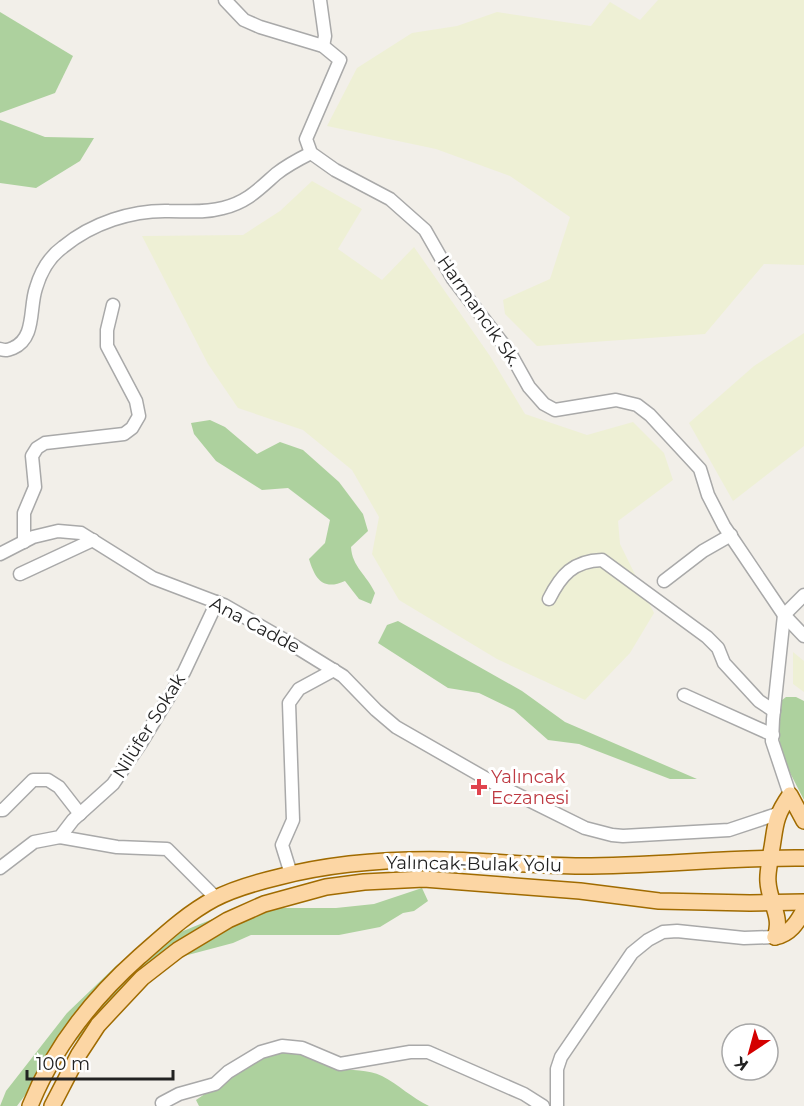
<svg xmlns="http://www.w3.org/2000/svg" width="804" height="1106" viewBox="0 0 804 1106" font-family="Montserrat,sans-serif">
	<rect width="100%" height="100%" fill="#f2efe9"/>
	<!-- farmland -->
	<g fill="#eef0d5">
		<path d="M 658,0 L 804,0 L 804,265 L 764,264 L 705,334 L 537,346 L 505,314 L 503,300 L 550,279 L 570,217 L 510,176 L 436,149 L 327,126 L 357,68 L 412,33 L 457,26 L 497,12 L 591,26 L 610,2 L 640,20 Z"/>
		<path d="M 312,181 L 362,209 L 338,249 L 382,280 L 414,247 L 490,356 L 525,414 L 587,435 L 633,422 L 664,453 L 673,480 L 618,521 L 620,544 L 654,613 L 630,653 L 585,700 L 497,659 L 399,600 L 372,554 L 379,517 L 352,470 L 303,430 L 238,408 L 208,364 L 142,236 L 243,235 L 280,211 Z"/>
		<path d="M 804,333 L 804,446 L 733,501 L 689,423 L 754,366 Z"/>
		<path d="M 793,652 L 804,661 L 804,692 L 793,684 Z"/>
	</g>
	<!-- forest -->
	<g fill="#add19e">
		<path d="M 0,12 L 73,56 L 55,93 L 0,113 Z"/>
		<path d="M 0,120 L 45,137 L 94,138 L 80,161 L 36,188 L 0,183 Z"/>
		<path d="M 210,420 L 225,427 L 257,454 L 280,442 L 303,450 L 339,482 L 363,514 L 368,531 L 351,547 C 352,567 367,575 375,593 L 371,604 L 359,599 L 345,581 C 323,591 315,579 309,559 L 325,543 L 330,520 L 288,488 L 262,490 L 216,461 L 194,434 L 191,423 Z"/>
		<path d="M 398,621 L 522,691 L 565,722 L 697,779 L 670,779 L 579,744 L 548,740 L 514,710 L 479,693 L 448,688 L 378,643 L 387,625 Z"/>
		<path d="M 786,697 L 796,697 L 804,701 L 804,800 L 787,767 L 780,746 L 777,704 Z"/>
		<path d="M 422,888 L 428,901 L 414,911 L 403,913 L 380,927 L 339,935 L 251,935 L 233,943 L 184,956 L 126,983 L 79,1038 L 46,1067 L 17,1106 L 0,1106 L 6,1091 L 67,1013 L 117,965 L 156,942 L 225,914 L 273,908 L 336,908 L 374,904 Z"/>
		<path d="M 284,1050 C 303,1054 318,1063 337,1068 C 351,1071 368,1069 382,1076 C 399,1085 412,1098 429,1106 L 199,1106 L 196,1100 C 224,1081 251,1059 284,1050 Z"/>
	</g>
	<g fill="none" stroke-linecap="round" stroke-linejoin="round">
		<!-- minor casing -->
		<g stroke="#a9a9a9" stroke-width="15">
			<g id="minor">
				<path d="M 225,0 L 244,20 L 260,27 L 323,46 L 340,60 L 306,139 L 311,153 L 335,170 L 390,199 L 425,230 L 453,279 L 510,353 L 529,387 L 544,404 L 555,410 L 616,400 L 637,405 L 650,415 L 700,469 L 708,495 L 724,526 L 784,615 L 804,636"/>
				<path d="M 320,0 L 325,36 L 323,46"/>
				<path d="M 0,349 C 6,351 8,350 13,348 C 36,338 29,308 36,288 C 41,271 49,257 63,247 C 92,223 132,210 169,211 C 187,211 205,213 223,208 C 247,202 258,190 276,174 C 286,166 299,159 311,153"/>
				<path d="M 24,542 L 24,513 L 35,487 L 32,456 L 37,448 L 45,443 L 124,434 L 132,428 L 139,416 L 136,401 L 107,346 L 107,330 L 113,305"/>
				<path d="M 0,554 L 33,537 L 58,531 L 81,533 L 153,578 L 224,605 L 288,642 L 343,676 L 376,710 L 396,727 L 492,782 L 585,828 L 612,835 L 623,836 L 729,830 L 780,813"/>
				<path d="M 20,574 L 93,540"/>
				<path d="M 664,581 L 703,551 L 731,535"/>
				<path d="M 549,599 C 561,575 573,561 602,560 L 707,637 L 718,648 L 724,663 L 759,701 L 774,711"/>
				<path d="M 684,695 L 773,735"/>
				<path d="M 790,795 L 772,741 L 773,719 L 784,615 L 804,595"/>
				<path d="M 0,810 L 3,810 L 33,780 L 48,780 L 59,787 L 80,814"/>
				<path d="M 60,837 L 117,847 L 167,849 L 216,898"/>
				<path d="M 0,868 L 34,842 L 60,837 L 73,820 L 113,784 L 141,743 L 184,672 L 217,602"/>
				<path d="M 291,874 L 282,845 L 293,820 L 289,703 L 299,689 L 334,670"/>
				<path d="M 162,1103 L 179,1094 L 215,1084 L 228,1072 L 261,1052 L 282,1046 L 302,1048 L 340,1064 L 410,1052 L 428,1052 L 524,1094 L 543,1106"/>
				<path d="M 557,1106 L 557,1069 L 561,1057 L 632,953 L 648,940 L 663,932 L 677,931 L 744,938 L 775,937"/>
			</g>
		</g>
		<!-- major casing -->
		<g stroke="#a06b00" stroke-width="18">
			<g id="major">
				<path d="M 775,937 C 783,917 769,902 768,882 C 767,873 770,863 771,853 C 776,827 773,819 790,795 L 804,821"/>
				<path d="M 775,937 C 790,934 797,923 804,910"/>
				<path d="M 30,1106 C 53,1049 93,998 139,957 C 163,936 186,914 214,899 C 233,889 258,882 279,877 C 333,863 390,859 445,860 C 491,861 536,866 582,866 C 656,866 730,857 804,858"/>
				<path d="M 52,1106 L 79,1054 L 98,1025 L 142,978 L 178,950 L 228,920 L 264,904 L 326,887 L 364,882 L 424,879 L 580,891 L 659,901 L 750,903 L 804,902"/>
			</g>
		</g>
		<!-- minor -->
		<use href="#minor" stroke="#fff" stroke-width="12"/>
		<!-- major -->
		<use href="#major" stroke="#fcd6a4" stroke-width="15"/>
	</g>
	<!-- markers -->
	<path fill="#e0444e" stroke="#fff" stroke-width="2" d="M476 778h6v6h6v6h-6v6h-6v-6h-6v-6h6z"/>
	<g text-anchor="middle" stroke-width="6" stroke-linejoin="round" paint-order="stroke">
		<!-- street labels -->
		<g font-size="18" fill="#222" stroke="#fff">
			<text transform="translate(479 311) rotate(55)" y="6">Harmancık Sk.</text>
			<text transform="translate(255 625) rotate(28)" y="6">Ana Cadde</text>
			<text transform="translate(149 726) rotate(-58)" y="6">Nilüfer Sokak</text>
			<text transform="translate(474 864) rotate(1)" y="6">Yalıncak-Bulak Yolu</text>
		</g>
		<!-- health labels -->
		<g font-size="18" fill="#be3a42" stroke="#fff" text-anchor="start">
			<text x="491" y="783">Yalıncak<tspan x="491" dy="21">Eczanesi</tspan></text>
		</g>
	</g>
	<!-- north arrow -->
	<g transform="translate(750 1052) rotate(216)"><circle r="28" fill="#ffffff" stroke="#a7a7a7" stroke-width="1.5"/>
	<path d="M0-4.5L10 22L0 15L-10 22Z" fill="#d40000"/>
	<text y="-9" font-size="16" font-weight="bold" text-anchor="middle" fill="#222222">K</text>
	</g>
	<!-- scale -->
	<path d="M27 1070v9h146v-9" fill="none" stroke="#222222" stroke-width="3"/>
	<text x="36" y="1070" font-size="18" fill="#222222" stroke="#ffffff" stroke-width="4.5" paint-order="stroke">100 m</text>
</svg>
